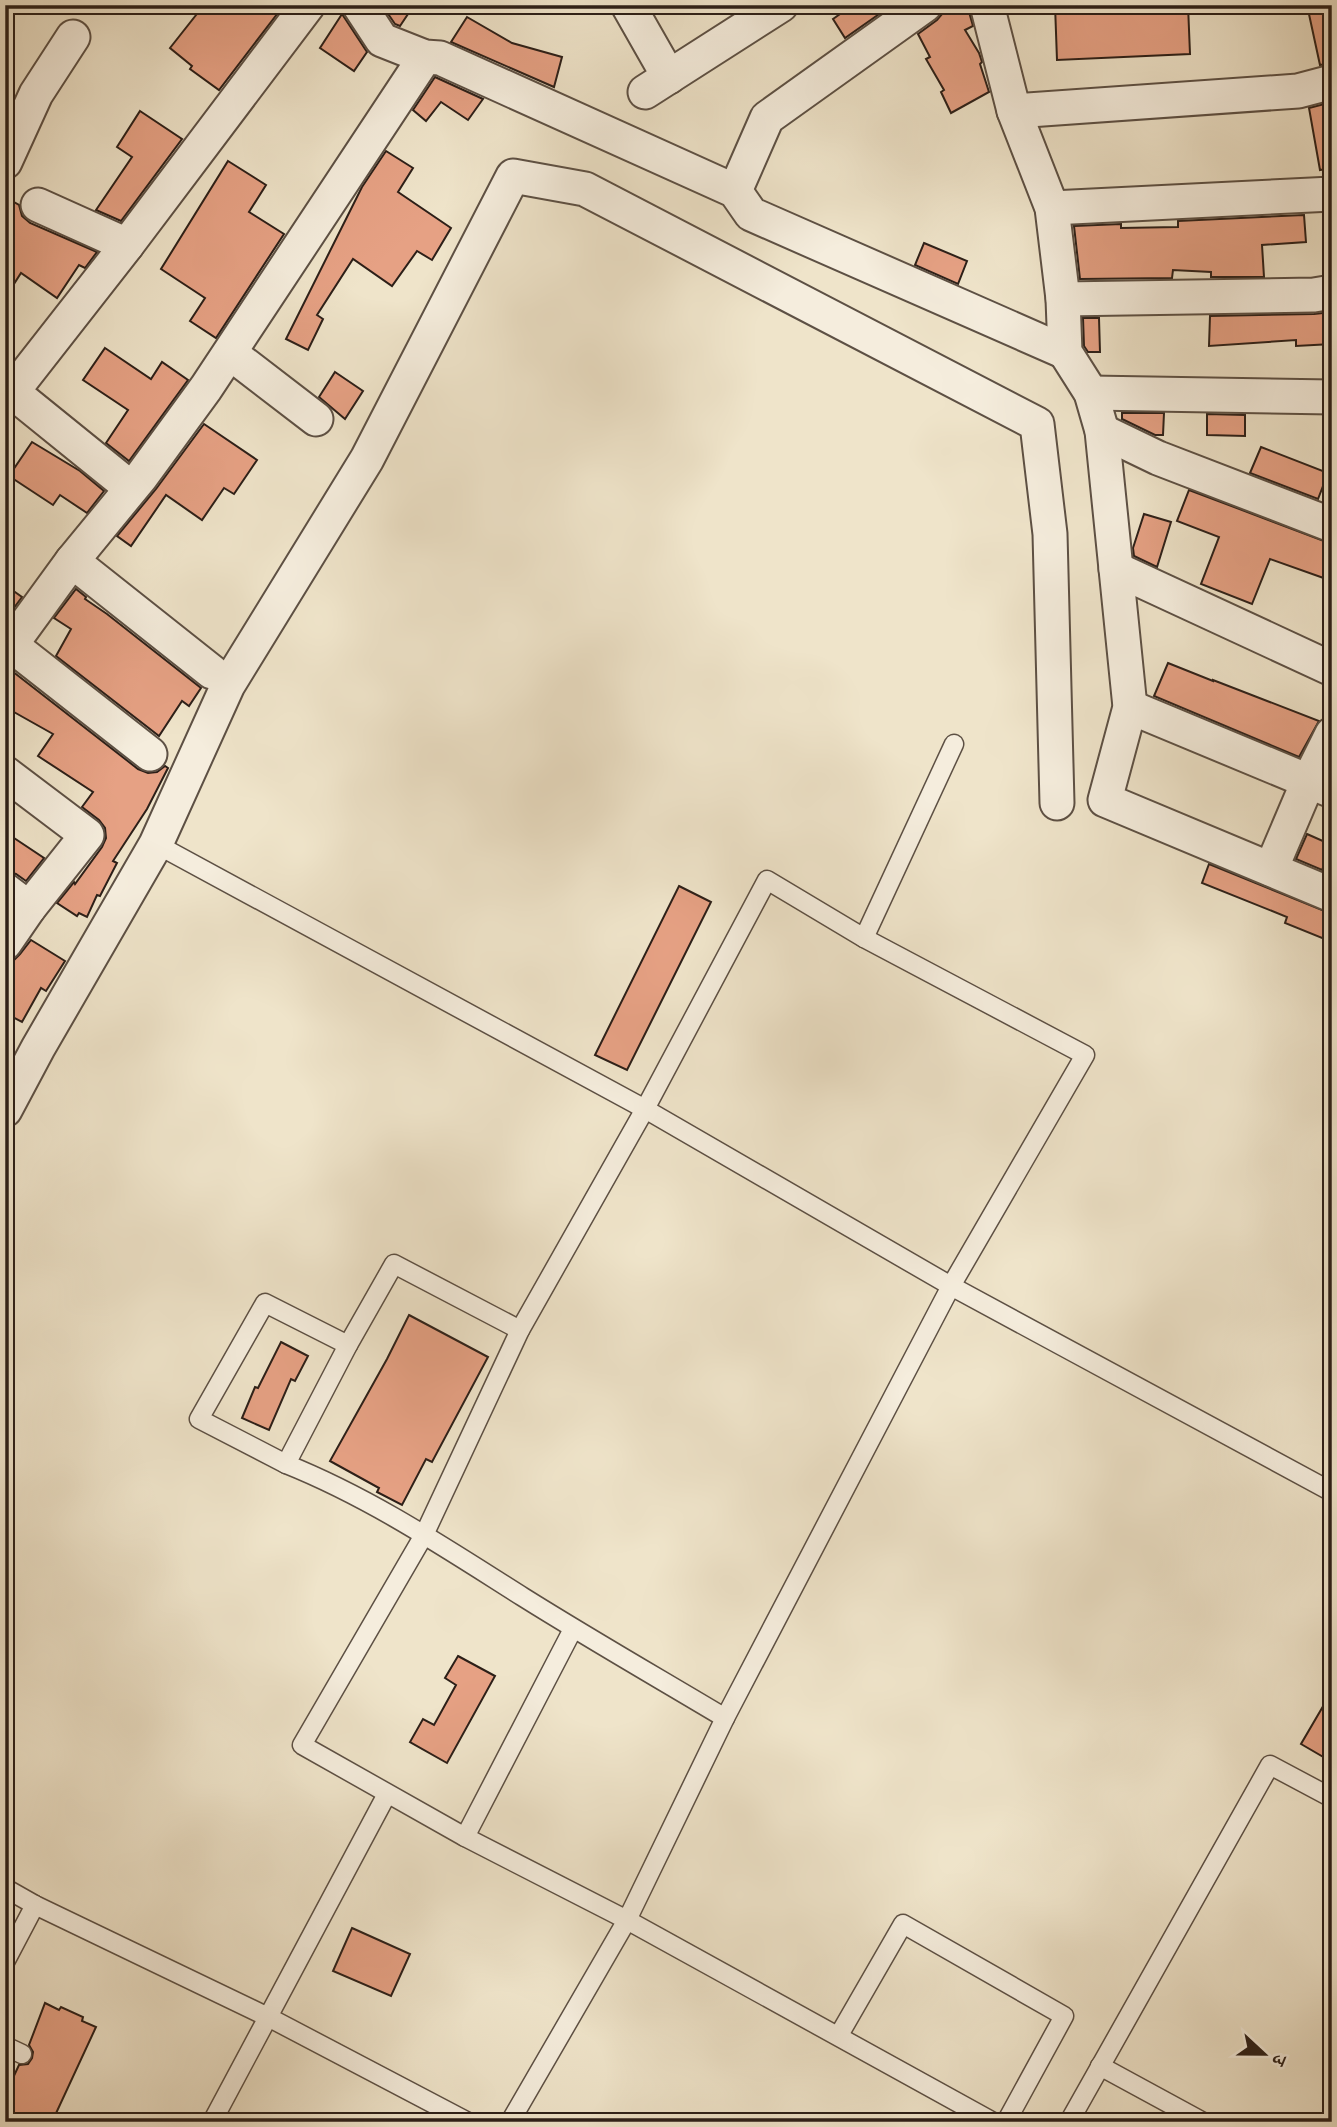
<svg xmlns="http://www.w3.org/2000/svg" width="1337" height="2127" viewBox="0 0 1337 2127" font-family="Vollkorn,'Noto Serif Devanagari',serif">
	<rect width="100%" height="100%" fill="#efe4ca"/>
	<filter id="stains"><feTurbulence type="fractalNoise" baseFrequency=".00286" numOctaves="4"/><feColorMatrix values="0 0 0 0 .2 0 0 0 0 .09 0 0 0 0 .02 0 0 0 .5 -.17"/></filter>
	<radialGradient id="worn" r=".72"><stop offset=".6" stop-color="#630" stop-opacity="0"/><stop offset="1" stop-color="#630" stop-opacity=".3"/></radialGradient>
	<!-- building -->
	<g fill="#e6a184" stroke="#2c1f18" stroke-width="2">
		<path d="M 204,5 L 284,5 L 219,90 L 190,69 L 192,66 L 170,48 Z"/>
		<path d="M 382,5 L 414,5 L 400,26 L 395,24 Z"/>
		<path d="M 853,5 L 892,5 L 845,38 L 833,19 Z"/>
		<path d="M 944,5 L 965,5 L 969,12 L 973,26 L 965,30 L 979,53 L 982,62 L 980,64 L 989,92 L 951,113 L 941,92 L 944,90 L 926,59 L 930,57 L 918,34 L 937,20 L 942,14 Z"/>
		<path d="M 1055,5 L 1188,5 L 1190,54 L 1057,60 Z"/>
		<path d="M 1307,5 L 1332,5 L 1332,63 L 1320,65 Z"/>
		<path d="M 342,14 L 367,52 L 354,71 L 320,48 Z"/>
		<path d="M 467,17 L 512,43 L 562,57 L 554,87 L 451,42 Z"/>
		<path d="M 435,77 L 483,99 L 468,120 L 441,102 L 426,121 L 413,110 Z"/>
		<path d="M 1332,102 L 1332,168 L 1320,170 L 1309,108 Z"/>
		<path d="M 140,111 L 182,139 L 121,221 L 96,210 L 132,157 L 117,147 Z"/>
		<path d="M 386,151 L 413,168 L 398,192 L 451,228 L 432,260 L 417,251 L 392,286 L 353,259 L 317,315 L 323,319 L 308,350 L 286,339 L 362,187 Z"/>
		<path d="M 228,161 L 266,185 L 249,212 L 284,234 L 216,338 L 190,321 L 205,298 L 161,269 Z"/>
		<path d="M 5,197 L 19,205 L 22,216 L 30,223 L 97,252 L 85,268 L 79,265 L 57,298 L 21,273 L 5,298 Z"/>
		<path d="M 1304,215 L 1306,242 L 1262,245 L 1264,277 L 1211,277 L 1211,272 L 1173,270 L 1172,278 L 1080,279 L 1074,226 L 1121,224 L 1121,228 L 1178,227 L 1178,221 Z"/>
		<path d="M 924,243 L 967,261 L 958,284 L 915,265 Z"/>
		<path d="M 1332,312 L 1332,344 L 1296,346 L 1296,340 L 1209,346 L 1210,316 L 1314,314 Z"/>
		<path d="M 1083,318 L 1099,318 L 1100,352 L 1088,352 L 1084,346 Z"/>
		<path d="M 105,348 L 151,379 L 162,362 L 188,380 L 129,461 L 106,443 L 128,410 L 83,380 Z"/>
		<path d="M 335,372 L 363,391 L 345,419 L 319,397 Z"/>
		<path d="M 1122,413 L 1164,413 L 1163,435 L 1155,435 L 1122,419 Z"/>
		<path d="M 1207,414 L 1245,415 L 1245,436 L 1207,435 Z"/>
		<path d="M 204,424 L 257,460 L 234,494 L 224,488 L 202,520 L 166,495 L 131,546 L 117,536 L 156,489 Z"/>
		<path d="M 32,442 L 80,471 L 104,491 L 87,513 L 60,495 L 53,505 L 9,476 Z"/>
		<path d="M 1261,447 L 1328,473 L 1318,499 L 1250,473 Z"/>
		<path d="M 1189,490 L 1332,544 L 1332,581 L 1270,559 L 1252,604 L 1201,584 L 1219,537 L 1177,521 Z"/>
		<path d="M 1144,514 L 1171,522 L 1157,567 L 1134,556 L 1133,548 Z"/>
		<path d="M 5,585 L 22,597 L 5,620 Z"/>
		<path d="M 76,589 L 86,597 L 85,599 L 107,614 L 201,688 L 189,706 L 182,701 L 159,736 L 56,656 L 71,629 L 54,618 Z"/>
		<path d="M 1168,663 L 1213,681 L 1213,680 L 1319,721 L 1299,757 L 1154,696 Z"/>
		<path d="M 12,671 L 138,769 L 148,773 L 157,772 L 165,766 L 168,768 L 147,809 L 113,861 L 117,863 L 100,896 L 97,895 L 87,917 L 79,913 L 77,916 L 57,903 L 74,882 L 75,884 L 102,847 L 106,838 L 105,828 L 99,820 L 82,807 L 93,792 L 38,756 L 53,734 L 5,707 L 5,672 Z"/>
		<path d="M 5,832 L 44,858 L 26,881 L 16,874 L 5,871 Z"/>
		<path d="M 1307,834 L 1332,845 L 1322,870 L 1296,859 Z"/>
		<path d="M 1209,864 L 1332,914 L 1332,928 L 1327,940 L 1285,923 L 1287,917 L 1202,883 Z"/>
		<path d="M 679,886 L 711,902 L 627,1070 L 595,1055 Z"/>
		<path d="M 31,940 L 65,961 L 46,991 L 41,988 L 22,1022 L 5,1013 L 5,962 L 14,960 L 20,954 Z"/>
		<path d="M 409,1315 L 488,1357 L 432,1462 L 426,1459 L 402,1505 L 377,1492 L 379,1488 L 330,1461 L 387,1359 Z"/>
		<path d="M 281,1342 L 308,1356 L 295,1381 L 291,1379 L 269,1430 L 242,1418 L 255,1387 L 258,1388 Z"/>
		<path d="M 458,1656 L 495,1676 L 447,1763 L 410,1742 L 423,1719 L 434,1725 L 456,1685 L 445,1678 Z"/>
		<path d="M 1332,1691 L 1332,1762 L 1301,1744 Z"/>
		<path d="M 352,1928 L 410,1954 L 391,1996 L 333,1971 Z"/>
		<path d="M 45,2003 L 59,2010 L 61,2007 L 83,2017 L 82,2021 L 96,2027 L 52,2122 L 5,2122 L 5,2095 L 19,2065 L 28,2064 L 32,2058 L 33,2052 L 29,2045 Z"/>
	</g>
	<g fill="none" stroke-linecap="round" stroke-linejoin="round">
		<!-- service casing -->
		<g stroke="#5d5044" stroke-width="21">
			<g id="service">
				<path d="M 156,844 L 645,1109 L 951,1286 L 1332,1492"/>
				<path d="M 864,938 L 954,744"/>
				<path d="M 520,1330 L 394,1264 L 348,1345 L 286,1464 C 371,1498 447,1549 523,1597 C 590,1639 658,1678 725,1718"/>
				<path d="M 286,1464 L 199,1419 L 265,1303 L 348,1345"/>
				<path d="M 465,1837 L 573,1629"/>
				<path d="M 5,1888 L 35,1905 L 268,2017 L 468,2122"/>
				<path d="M 5,1962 L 35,1905"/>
				<path d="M 839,2035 L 903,1924 L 1064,2016 L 1006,2122"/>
				<path d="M 5,2046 L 22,2054"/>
				<path d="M 1100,2066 L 1203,2122"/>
				<path d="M 212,2122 L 387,1794"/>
				<path d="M 510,2122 L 627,1920 L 725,1718 L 951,1286 L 1085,1055 L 864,938 L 767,880 L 645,1109 L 520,1330 L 424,1535 L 302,1745 L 465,1837 L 627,1920 L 993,2122"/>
				<path d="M 1069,2122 L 1270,1765 L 1332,1798"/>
			</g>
		</g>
		<!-- minor casing -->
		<g stroke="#5d5044" stroke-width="37">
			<g id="minor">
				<path d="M 359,5 L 382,40 L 425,57 L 440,58 L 735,191 L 751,214 L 1065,352"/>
				<path d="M 628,5 L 669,77"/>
				<path d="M 987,5 L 1014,111 L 1052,208 L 1063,299 L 1065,352 L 1091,393 L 1102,431 L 1130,707 L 1105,800 L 1332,895"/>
				<path d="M 645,92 L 781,5"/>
				<path d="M 1014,111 L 1298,91 L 1332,82"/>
				<path d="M 5,162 L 36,94 L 73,37"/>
				<path d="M 735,191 L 767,118 L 925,5"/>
				<path d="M 38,205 L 127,245"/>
				<path d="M 1052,208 L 1332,194"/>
				<path d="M 1063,299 L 1314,295 L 1332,292"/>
				<path d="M 230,353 L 316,419"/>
				<path d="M 5,386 L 131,488"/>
				<path d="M 1091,393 L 1332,397"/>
				<path d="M 5,401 L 127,245 L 308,5"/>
				<path d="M 1102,431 L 1158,458 L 1332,525"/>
				<path d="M 72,561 L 212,672"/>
				<path d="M 1116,569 L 1332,669"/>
				<path d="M 5,644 L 11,645 L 150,754"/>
				<path d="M 5,653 L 72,561 L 141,477 L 206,388 L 425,57"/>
				<path d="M 1130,707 L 1332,791"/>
				<path d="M 5,773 L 87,835 L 29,908 L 5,943"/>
				<path d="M 1271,869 L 1308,782 L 1332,734"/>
				<path d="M 5,890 L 29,908"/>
				<path d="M 5,1110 L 38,1048 L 156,844 L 228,685 L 367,459 L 513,176 L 585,189 L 1037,424 L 1050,534 L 1057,803"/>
			</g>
		</g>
		<!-- service -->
		<use href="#service" stroke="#f5eddd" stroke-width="18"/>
		<!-- minor -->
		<use href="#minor" stroke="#f5eddd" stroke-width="33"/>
	</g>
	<!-- margin -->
	<rect width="1337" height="2127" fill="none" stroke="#efe4ca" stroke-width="28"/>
	<rect x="7" y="7" width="1323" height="2113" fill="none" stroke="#2c1f18" stroke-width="3.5"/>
	<rect x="14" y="14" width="1309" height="2099" fill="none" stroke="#2c1f18" stroke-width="2"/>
	<!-- north arrow -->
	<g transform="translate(1264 2054) rotate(112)" stroke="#f5eddd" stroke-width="5" paint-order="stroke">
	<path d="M0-5L12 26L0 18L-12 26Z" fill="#2c1f18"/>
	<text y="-10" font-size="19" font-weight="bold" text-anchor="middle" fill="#2c1f18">उ</text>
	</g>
	<rect width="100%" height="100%" filter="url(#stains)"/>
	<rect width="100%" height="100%" fill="url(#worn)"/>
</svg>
